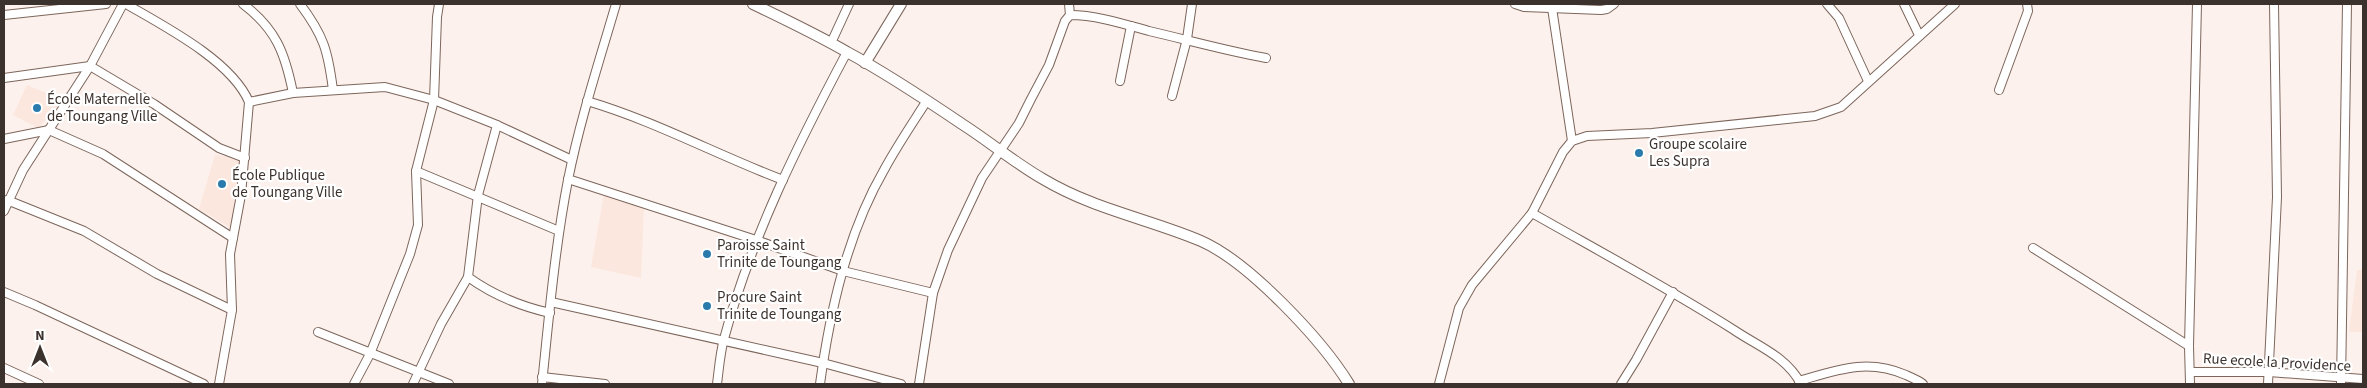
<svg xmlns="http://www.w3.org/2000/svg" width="2367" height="388" viewBox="0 0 2367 388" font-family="'Source Sans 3',sans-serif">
	<rect width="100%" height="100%" fill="#fcf1ec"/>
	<!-- built -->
	<g fill="#fce7de">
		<path d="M 27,85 L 65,101 L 38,128 L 13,115 Z"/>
		<path d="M 215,155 L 241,159 L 231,228 L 199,209 Z"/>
		<path d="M 604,194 L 644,208 L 641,278 L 591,267 Z"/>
		<path d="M 2357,270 L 2363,270 L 2363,332 L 2349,332 Z"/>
	</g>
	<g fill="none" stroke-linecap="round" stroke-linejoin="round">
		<!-- minor casing -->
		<g stroke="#7d665c" stroke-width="10">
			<g id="minor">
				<path d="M 126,4 C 164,26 232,61 249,102 L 241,195 L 230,254 L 232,310 L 219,384"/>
				<path d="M 243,4 C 276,29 285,53 293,93"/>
				<path d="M 300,4 C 324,36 328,51 333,90"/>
				<path d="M 1069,4 L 1070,15"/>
				<path d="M 1515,4 L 1524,7 L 1601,10 L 1607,9 L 1614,4"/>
				<path d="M 1827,4 L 1839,18 L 1868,81"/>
				<path d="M 1904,4 L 1919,35"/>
				<path d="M 1552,8 L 1572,141"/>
				<path d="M 4,15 L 106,4"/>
				<path d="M 831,43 L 849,4"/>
				<path d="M 4,78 L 90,66 L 154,104 L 219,148 L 245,158"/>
				<path d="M 1120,81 L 1131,26"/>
				<path d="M 1999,90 L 2028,11 L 2027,4"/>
				<path d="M 1172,96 L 1187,39 L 1192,4"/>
				<path d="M 587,101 C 655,121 717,155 783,180"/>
				<path d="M 249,102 L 293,93 L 385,87 L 434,100 L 497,125 L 572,160"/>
				<path d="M 497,125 L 478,195 L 468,277 C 493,295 519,306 550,313"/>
				<path d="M 4,139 L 49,130 L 103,154 L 233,238"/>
				<path d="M 416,171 L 559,231"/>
				<path d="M 568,179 L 756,240 L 843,271 L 933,293"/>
				<path d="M 4,201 L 7,200 L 84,231 L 157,274 L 232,310"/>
				<path d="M 4,211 L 23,170 L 90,66 L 123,4"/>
				<path d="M 1532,213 C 1599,251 1668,288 1734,330 C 1759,347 1786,356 1801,384"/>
				<path d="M 2033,248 L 2189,346"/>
				<path d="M 4,292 L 35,305 L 204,384"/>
				<path d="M 551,302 L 823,363 L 901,384"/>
				<path d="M 318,332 L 449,384"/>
				<path d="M 4,368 L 39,384"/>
				<path d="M 2190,372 L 2269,372 L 2363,379"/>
				<path d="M 542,377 L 605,384"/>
				<path d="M 1799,381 C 1837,370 1867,358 1906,375 C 1912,378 1918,380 1923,384"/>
				<path d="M 354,384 L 370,354 L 410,254 L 418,225 L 416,171 L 434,100 L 437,17 L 439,4"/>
				<path d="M 413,384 L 441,324 L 468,277"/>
				<path d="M 542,384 C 549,316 555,247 568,180 C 580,120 599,62 616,4"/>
				<path d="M 717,384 C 719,369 720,353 724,339 C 751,238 798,144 847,52"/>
				<path d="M 820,384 C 830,311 847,234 884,170 C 897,146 912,124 926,102"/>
				<path d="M 919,384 L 933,293 L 948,250 L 982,178 L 1019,123 L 1031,99 L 1049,65 L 1065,21 L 1070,15 C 1096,15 1124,24 1149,31 C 1188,40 1226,51 1266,58"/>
				<path d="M 1439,384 L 1459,308 L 1472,285 L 1532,213 L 1563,152 L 1572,141 L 1587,136 L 1652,133 L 1815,116 L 1841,107 L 1955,4"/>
				<path d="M 1621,384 L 1636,360 L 1673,292"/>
				<path d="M 2190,384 L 2189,346 L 2197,4"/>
				<path d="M 2268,384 L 2277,197 L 2274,4"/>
				<path d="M 2341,384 L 2347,4"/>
			</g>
		</g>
		<!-- tertiary casing -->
		<g stroke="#7d665c" stroke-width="12">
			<g id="tertiary">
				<path d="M 753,4 C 784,19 816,34 847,52 C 886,73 925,99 962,124 C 990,142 1015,163 1043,179 C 1093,209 1149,219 1201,241 C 1249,262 1322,340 1349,384"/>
				<path d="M 865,63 L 901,4"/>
			</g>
		</g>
		<!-- minor -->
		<use href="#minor" stroke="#fff" stroke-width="8"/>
		<!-- tertiary -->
		<use href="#tertiary" stroke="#fff" stroke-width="10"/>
	</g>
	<!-- markers -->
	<g fill="#2a7bac" stroke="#fff" stroke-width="2">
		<circle cx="37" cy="108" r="5"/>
		<circle cx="1639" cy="153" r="5"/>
		<circle cx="222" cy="184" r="5"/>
		<circle cx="707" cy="254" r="5"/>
		<circle cx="707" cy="306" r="5"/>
	</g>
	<g text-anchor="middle" stroke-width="4.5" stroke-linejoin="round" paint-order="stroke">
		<!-- poi labels -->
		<g font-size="15" fill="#3c322d" stroke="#fff" text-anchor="start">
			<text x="47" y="104">École Maternelle<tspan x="47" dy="17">de Toungang Ville</tspan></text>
			<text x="1649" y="149">Groupe scolaire<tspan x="1649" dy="17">Les Supra</tspan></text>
			<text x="232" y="180">École Publique<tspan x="232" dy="17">de Toungang Ville</tspan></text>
			<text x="717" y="250">Paroisse Saint<tspan x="717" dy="17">Trinite de Toungang</tspan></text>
			<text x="717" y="302">Procure Saint<tspan x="717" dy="17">Trinite de Toungang</tspan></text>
		</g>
		<!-- street labels -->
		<g font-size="15" fill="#3c322d" stroke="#fff">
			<text transform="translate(2277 362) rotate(3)" y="5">Rue ecole la Providence</text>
		</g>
	</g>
	<!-- border -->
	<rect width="2367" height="388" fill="none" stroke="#3c322d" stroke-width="10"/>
	<!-- north arrow -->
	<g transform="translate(40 348)" stroke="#ffffff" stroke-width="4" paint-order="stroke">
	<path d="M0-4L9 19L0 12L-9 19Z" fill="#3c322d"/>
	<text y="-8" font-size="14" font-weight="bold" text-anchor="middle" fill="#3c322d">N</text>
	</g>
</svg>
